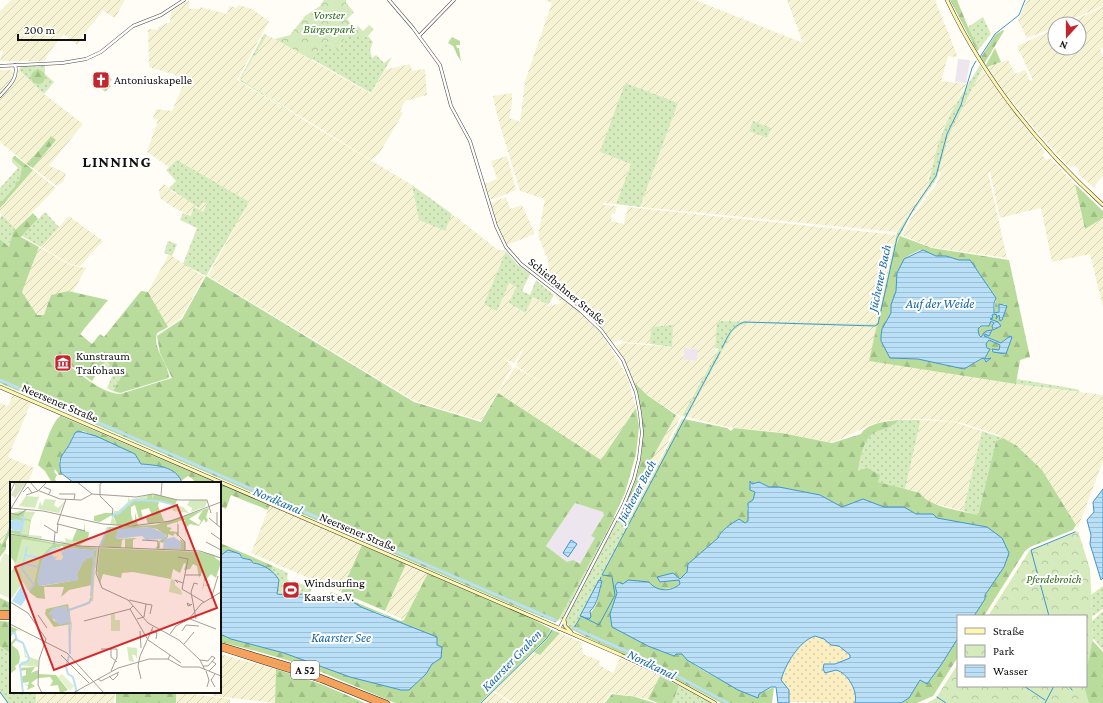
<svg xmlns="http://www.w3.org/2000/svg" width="1103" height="703" viewBox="0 0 1103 703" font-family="'Crimson Pro',serif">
	<defs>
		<pattern id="farmland-furrows" width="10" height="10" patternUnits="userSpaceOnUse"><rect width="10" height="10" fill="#f6f3d4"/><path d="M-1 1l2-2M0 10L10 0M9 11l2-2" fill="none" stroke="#d2cfb5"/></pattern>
		<pattern id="grass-dots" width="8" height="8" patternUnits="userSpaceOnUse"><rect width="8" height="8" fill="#d5ebbd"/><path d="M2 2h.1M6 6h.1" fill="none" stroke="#b6c8a1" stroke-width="1.8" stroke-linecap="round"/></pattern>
		<pattern id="forest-firs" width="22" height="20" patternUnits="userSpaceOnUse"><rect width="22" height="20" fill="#b9dc9c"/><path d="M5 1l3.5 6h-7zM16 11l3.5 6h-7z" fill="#9ebc85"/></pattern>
		<pattern id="sand-dots" width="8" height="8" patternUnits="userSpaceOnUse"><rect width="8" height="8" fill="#fbeec1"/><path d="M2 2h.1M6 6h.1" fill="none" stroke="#d6cba5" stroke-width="1.8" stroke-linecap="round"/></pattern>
		<pattern id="park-crowns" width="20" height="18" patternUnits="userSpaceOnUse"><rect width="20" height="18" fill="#d5ebbd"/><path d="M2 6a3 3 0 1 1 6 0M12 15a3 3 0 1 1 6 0" fill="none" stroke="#b6c8a1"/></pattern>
		<pattern id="water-rules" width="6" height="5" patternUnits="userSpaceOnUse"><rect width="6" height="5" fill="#b9e0f7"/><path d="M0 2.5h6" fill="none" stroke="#9ebfd3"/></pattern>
	</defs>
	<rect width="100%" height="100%" fill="#fffdf5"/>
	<!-- industrial -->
	<g fill="#eee6ef">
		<path d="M 958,59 L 969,60 L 970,62 L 966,83 L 955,82 Z"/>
		<path d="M 684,348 L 699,349 L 697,361 L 683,360 Z"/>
		<path d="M 575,503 L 604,512 L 604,515 L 591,536 L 595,538 L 593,543 L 580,564 L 567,562 L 546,546 Z"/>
	</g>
	<!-- farmland -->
	<g fill="url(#farmland-furrows)" fill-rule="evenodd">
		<path d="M 11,0 L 125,0 L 115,18 L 103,11 L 82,36 L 81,40 L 77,45 L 64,34 L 48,53 L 45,61 L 0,61 L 3,51 L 1,50 L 0,53 L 0,11 Z"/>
		<path d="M 189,0 L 189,9 L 200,9 L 200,7 L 227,14 L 229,6 L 237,8 L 238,5 L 252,9 L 269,21 L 237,80 L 412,185 L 419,220 L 445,231 L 452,214 L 498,250 L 505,250 L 509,283 L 516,287 L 509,303 L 524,313 L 533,297 L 549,306 L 562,303 L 555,296 L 558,291 L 551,286 L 548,260 L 538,236 L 545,199 L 520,191 L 497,115 L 493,96 L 512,93 L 512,103 L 509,118 L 520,122 L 525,81 L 552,3 L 545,0 L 695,0 L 803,43 L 787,0 L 935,0 L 957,55 L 956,57 L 948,56 L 941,81 L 966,84 L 942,131 L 933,166 L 927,181 L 930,184 L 896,232 L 640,207 L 678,103 L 600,152 L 631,164 L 616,204 L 603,203 L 603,205 L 617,206 L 615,214 L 612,213 L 611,221 L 624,224 L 628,207 L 897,235 L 894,244 L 877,324 L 717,321 L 715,350 L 718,351 L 681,417 L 647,395 L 634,382 L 616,346 L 623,343 L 672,347 L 651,327 L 650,344 L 622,342 L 622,339 L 613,343 L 593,319 L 624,371 L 629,382 L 636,408 L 601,460 L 498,393 L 515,367 L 544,384 L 516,366 L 524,347 L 514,363 L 505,359 L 512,367 L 482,419 L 479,420 L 415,401 L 208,276 L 246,207 L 177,160 L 169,167 L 147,152 L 158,120 L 153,118 L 156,109 L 172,111 L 186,78 L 149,67 L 148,29 L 158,30 L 158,27 L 170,22 L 171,12 ZM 684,348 L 698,349 L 697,361 L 683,360 Z"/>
		<path d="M 1027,0 L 1103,0 L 1103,6 L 1061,24 L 1055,24 L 1055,27 L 1027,38 L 1018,20 Z"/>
		<path d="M 1103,7 L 1103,47 L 1100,49 L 1103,56 L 1103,176 L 1093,187 L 1078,174 L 1079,170 L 1074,165 L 1070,168 L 1041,136 L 1005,93 L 987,67 L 1008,60 L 1015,74 L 1025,70 L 1030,81 L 1033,80 L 1017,46 L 1055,29 L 1055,48 L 1079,48 L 1079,24 L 1066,24 Z"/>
		<path d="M 266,35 L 275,39 L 371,94 L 385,70 L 410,64 L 412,71 L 425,69 L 427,95 L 405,101 L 400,111 L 403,113 L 379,154 L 371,160 L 240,79 Z"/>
		<path d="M 982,69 L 1045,153 L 1042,155 L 1046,160 L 1050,158 L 1075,184 L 1085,229 L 1103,218 L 1103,307 L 1090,254 L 1052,262 L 1041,208 L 1000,218 L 990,172 L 988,173 L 1007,258 L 930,247 L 902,235 L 911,218 L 936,185 L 941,173 L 939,172 L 949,135 Z"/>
		<path d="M 0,70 L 10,70 L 14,73 L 11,79 L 0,93 Z"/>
		<path d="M 19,70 L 44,94 L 83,124 L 49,166 L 66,173 L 63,182 L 57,186 L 33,168 L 56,140 L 51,136 L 27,164 L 0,142 L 0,99 L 14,83 Z"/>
		<path d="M 507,156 L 516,190 L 491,200 L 485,184 L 497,179 L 491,161 Z"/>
		<path d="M 33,170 L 56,188 L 16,229 L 0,213 L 0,208 Z"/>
		<path d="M 164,184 L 176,194 L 177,193 L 199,208 L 203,201 L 207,204 L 203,212 L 191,216 L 176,209 L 160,198 L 159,189 Z"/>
		<path d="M 506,197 L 510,209 L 522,205 L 535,234 L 507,245 L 499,230 L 491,203 Z"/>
		<path d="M 69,216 L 103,241 L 80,266 L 70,264 L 41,247 Z"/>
		<path d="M 39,247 L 70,265 L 86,268 L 73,292 L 68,291 L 51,295 L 44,315 L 37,315 L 22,292 Z"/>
		<path d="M 169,254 L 204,277 L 181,318 L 168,327 L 148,292 Z"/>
		<path d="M 752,323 L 877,326 L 870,361 L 1016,384 L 1103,395 L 1103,461 L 1077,530 L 1076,525 L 1043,472 L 1022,450 L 998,435 L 962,423 L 931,419 L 888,420 L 873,424 L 836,441 L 829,442 L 778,432 L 727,427 L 687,417 L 733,331 L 741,325 Z"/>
		<path d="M 13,395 L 31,403 L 8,457 L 34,468 L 28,483 L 11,483 L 11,523 L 2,544 L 0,543 L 0,403 L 8,406 Z"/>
		<path d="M 676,415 L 680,418 L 630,518 L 621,515 Z"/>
		<path d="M 920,420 L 954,422 L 982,431 L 963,511 L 932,503 L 905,490 Z"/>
		<path d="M 270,505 L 362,545 L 341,592 L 251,553 Z"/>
		<path d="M 406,564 L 428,573 L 404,620 L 385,611 Z"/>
		<path d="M 560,633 L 581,642 L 583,654 L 600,661 L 599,665 L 613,673 L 620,658 L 660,676 L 648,699 L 610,693 L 604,703 L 514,703 L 494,691 L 534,652 L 540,655 Z"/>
		<path d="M 220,654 L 276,669 L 275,703 L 214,696 L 214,692 L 220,692 Z"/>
		<path d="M 36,692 L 115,692 L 114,703 L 36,703 Z"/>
		<path d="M 176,692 L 230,699 L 230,703 L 176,703 Z"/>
		<path d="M 493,692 L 511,703 L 482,703 Z"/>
	</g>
	<!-- grass -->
	<g fill="url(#grass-dots)">
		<path d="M 983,17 L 991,34 L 979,49 L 968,27 Z"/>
		<path d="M 349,31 L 365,37 L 368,36 L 373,42 L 370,50 L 372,58 L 376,55 L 384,63 L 392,57 L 371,93 L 312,59 L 325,40 L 338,50 Z"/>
		<path d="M 264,34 L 267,35 L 240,79 L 307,122 L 239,80 Z"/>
		<path d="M 980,65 L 982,69 L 949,135 L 937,178 L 909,218 L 897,242 L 869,361 L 876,326 L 752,323 L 741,325 L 733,331 L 687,417 L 682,416 L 719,349 L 715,348 L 717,321 L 877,324 L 897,232 L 930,184 L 928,182 C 934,165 936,147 943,131 C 952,107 967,87 980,65 Z"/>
		<path d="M 21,66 L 45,66 L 45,74 L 54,82 L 44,94 L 19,70 L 15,80 L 0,99 L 14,82 Z"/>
		<path d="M 104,70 L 112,80 L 108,84 L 111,86 L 105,92 L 94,83 L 96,80 L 100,83 L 104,79 L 102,77 L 99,81 L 97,79 Z"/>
		<path d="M 625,83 L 678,103 L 640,207 L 616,204 L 631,164 L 600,152 Z"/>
		<path d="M 753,121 L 771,128 L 767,138 L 749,131 Z"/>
		<path d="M 12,158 L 22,167 L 19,181 L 2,201 L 0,201 L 0,188 L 18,168 L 12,162 Z"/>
		<path d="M 177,160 L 249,202 L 206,276 L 183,264 L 197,228 L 180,220 L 183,213 L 191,216 L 194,207 L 203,212 L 207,204 L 203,202 L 199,208 L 169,188 L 176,181 L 166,170 Z"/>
		<path d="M 412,185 L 452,214 L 445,231 L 419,220 Z"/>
		<path d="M 45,212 L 59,227 L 41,247 L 22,236 Z"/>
		<path d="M 2,215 L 16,229 L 13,232 L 9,247 L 0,239 L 0,218 Z"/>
		<path d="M 168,241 L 177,244 L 172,256 L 164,253 Z"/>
		<path d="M 506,251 L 517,264 L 530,274 L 522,291 L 530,295 L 536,280 L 554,295 L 548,305 L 533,297 L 525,313 L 509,303 L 516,287 L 509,283 L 497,311 L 484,304 Z"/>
		<path d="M 673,325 L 672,347 L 650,344 L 651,327 Z"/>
		<path d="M 104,361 L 112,367 L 106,376 L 98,371 Z"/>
		<path d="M 115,370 L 122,375 L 113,391 L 107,388 Z"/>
		<path d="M 0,379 L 553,618 L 558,621 L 555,621 L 0,381 Z"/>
		<path d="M 1017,379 L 1076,389 L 1081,392 L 1016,384 Z"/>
		<path d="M 0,384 L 218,479 L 218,480 L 0,385 Z"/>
		<path d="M 682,419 L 684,419 L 576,626 L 574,625 L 571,629 L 565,621 L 567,616 L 619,517 L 630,518 Z"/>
		<path d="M 899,420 L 920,420 L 920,422 L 905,490 L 878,482 L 858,471 C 860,460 863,439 874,433 C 883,427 892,428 899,420 Z"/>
		<path d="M 982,431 L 1003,438 L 996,441 L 978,515 L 963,511 Z"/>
		<path d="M 219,479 L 514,607 L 556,624 L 513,607 Z"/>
		<path d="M 614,516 L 614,520 L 566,613 L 561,620 L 559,619 Z"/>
		<path d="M 273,566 L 288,573 L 287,579 L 300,591 L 302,589 L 291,580 L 312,588 L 309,596 L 304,594 L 292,596 L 277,594 L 279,580 L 271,571 Z"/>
		<path d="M 1103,586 L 1103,609 L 1093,616 L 1092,615 L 1091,595 Z"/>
		<path d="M 1103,611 L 1103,650 L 1093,638 L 1092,621 Z"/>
		<path d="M 551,629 L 548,638 L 480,703 L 546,638 Z"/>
		<path d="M 0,646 L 11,654 L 11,692 L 36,692 L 36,703 L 7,703 L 0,693 Z"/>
		<path d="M 679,686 L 711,703 L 672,703 Z"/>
	</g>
	<!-- forest -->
	<g fill="url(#forest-firs)" fill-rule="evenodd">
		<path d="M 950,0 L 957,0 L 968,27 L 979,49 L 977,51 Z"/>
		<path d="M 1003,30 L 1004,31 L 984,64 L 980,59 L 995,35 Z"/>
		<path d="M 452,37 L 460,41 L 460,45 L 456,45 L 457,48 L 459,48 L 461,62 L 453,46 L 448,43 Z"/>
		<path d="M 995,48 L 1001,62 L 987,67 L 986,65 Z"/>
		<circle cx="38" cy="77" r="7"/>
		<path d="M 51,136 L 56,140 L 33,168 L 27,164 Z"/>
		<path d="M 15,156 L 33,170 L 0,208 L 0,201 L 2,201 L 15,186 L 16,182 L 19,181 L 22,167 L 12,158 Z"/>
		<path d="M 1075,184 L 1103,211 L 1103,218 L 1085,229 Z"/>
		<path d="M 33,213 L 38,219 L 21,237 L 39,247 L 22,292 L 37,315 L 44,315 L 51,295 L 68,291 L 108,300 L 80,334 L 92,344 L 100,334 L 104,337 L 141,291 L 148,292 L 168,327 L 157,333 C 152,350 169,363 169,378 L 120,393 L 113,391 L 122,375 L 105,361 L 92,381 L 63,360 L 63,362 C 81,373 98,392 120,394 L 172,378 L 160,353 L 157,336 L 182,319 L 206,276 L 414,402 L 481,422 L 498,393 L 601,460 L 636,408 L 639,427 L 636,454 L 625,493 L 610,525 L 558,621 L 0,379 L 0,239 L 9,247 L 13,232 ZM 575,503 L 603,512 L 604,515 L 591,536 L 595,538 L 580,564 L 573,560 L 567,562 L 546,546 Z"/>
		<path d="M 900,236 L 932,248 L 1009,260 L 1030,357 L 1020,360 L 1016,384 L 869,361 L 895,248 ZM 920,250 L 936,256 L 946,256 L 959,260 L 970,260 L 996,298 L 994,313 L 998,313 L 999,307 L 1005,304 L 1005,312 L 1003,318 L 1000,319 L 999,316 L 994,313 L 990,319 L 997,322 L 1000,326 L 993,329 L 992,326 L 994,323 L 990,321 L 990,324 L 985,327 L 981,326 L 978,329 L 979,335 L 982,336 L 986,331 L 992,330 L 984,336 L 1001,343 L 1005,339 L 1012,338 L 1005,355 L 999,352 L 993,352 L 991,350 L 999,350 L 1000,345 L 989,340 L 986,344 L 988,348 L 987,356 L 985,358 L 986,360 L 991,357 L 986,362 L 984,358 L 968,367 L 957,367 L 918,359 L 890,358 L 881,341 L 881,336 L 882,329 L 891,313 L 891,305 L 896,291 L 897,273 L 908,256 Z"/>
		<path d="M 0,381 L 555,621 L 557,622 L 554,622 L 514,606 L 0,383 Z"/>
		<path d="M 634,382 L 647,395 L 676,415 L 621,515 C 622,504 632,491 636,479 C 646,447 644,413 634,382 Z"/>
		<path d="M 61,416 L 63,417 L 217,483 L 195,483 L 193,479 L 188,476 L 181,481 L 168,468 L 141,464 L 135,454 L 83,431 L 73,435 L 71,442 L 59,461 L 62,475 L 59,475 L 55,469 L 54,472 L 57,475 L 55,479 L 57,483 L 52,483 L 45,471 L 38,465 C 42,455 52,419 61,416 Z"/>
		<path d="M 684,419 L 727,428 L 731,431 L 734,428 L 782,433 L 832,443 L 861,434 C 867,423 888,421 899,420 C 892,428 883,428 874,433 C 863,439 860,460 858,471 L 867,468 L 880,475 L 878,482 L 920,493 C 928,507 963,511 978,515 L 996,441 L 1003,438 L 1017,446 L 1042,470 L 1076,525 L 1073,530 L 1030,547 L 1025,551 L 984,616 L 974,616 L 985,599 L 985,595 L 1004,567 L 987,527 L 937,518 L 932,514 L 916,514 L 904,507 L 884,507 L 863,499 L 842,507 L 820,495 L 779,487 L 769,487 L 759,482 L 752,484 L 750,482 L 755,491 L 753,500 L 747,508 L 749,515 L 748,521 L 719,534 L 718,538 L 688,564 C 691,580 672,581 660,582 L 679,580 L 680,584 L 675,588 L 617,593 L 610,614 L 674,656 L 676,654 L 682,654 C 701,675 733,683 759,694 L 774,687 L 772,703 L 721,703 L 669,675 L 586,637 L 571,629 L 574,625 L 576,626 L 581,616 L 589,619 C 590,614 591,612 594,608 C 599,601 600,589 602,581 L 600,580 Z"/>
		<path d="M 220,484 L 270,505 L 268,510 L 231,495 L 226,509 L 220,506 Z"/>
		<path d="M 11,523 L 11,531 L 6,542 L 6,549 L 0,557 L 0,543 L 2,544 Z"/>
		<path d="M 220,543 L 273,566 L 271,571 L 247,559 L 243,558 L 240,554 L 233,552 L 220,556 Z"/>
		<path d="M 362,545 L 406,564 L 385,611 L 341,592 Z"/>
		<path d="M 428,573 L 524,615 L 551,629 L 546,638 L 480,703 L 395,703 L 307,666 L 256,651 L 220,642 L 220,634 L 231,639 L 284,653 L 350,677 L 401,690 L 409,690 L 426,674 L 432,664 L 441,658 L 437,645 L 399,622 L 384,615 L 361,607 L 350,601 L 336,602 L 325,596 L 314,595 L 329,595 L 331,592 L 401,621 L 404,620 Z"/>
		<path d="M 0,598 L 11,603 L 11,611 L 0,610 Z"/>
		<path d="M 0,621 L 11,622 L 11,654 L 0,646 Z"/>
		<path d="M 552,630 L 560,633 L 540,655 L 534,652 L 548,638 Z"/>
		<path d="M 958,638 L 958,657 L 933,696 L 917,703 L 901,703 L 909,698 L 920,680 L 928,683 L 941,665 Z"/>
		<path d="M 1092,640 L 1103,652 L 1103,703 L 1088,703 L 1084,686 L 1086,686 L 1086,670 Z"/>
		<path d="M 276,669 L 321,684 L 365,703 L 275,703 Z"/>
		<path d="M 660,676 L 679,686 L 672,703 L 658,703 L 648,699 Z"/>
		<rect x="116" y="692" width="60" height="11"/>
		<path d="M 612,694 L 635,697 L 655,703 L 605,703 Z"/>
	</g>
	<!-- sand -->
	<path fill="url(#sand-dots)" d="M 815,636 L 824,639 L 831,645 L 839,646 L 850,655 L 850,658 L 835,664 L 824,664 L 826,673 L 836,670 C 848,673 858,691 855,703 L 788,702 L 789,690 L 781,680 L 782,676 C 789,661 797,642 815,636 Z"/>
	<!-- park -->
	<g fill="url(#park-crowns)">
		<path d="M 324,0 L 346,0 L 346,3 L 354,12 L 347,19 L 355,28 L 358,26 L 363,31 L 369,25 L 374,29 L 368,36 L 361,38 L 349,31 L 338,50 L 325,40 L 312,60 L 275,39 L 290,35 L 305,16 L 320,6 Z"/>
		<path d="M 1078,531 L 1090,569 L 1093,639 L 1086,671 L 1086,616 L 988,616 L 1030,550 Z"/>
		<path d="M 958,664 L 958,686 L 1084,686 L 1089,703 L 927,703 L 936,698 Z"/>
	</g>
	<!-- pitch -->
	<path fill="#e6f2cf" d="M 4,553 L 11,556 L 11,599 L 0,594 L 0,562 Z"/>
	<!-- water -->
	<g fill="url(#water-rules)" stroke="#3f96cf">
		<path d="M 923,250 L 936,256 L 946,256 L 959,260 L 970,260 L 996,298 L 994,303 L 994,313 L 999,312 L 999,304 L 1007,306 L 1002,320 L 1000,321 L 999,315 L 996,319 L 997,315 L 994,314 L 992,315 L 993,318 L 990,319 L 998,322 L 1001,326 L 993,330 L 992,326 L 994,323 L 991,321 L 989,326 L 981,326 L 978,329 L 979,335 L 981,337 L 986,331 L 992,330 L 989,336 L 985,334 L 984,336 L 1001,343 L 1010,336 L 1012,337 L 1006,354 L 993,352 L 992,349 L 999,350 L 1000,345 L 989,340 L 986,344 L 987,348 L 990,349 L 985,358 L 986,359 L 991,358 L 986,362 L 984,358 L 981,359 L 964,369 L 918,359 L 890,358 L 881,341 L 881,336 L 882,329 L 891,313 L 891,305 L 896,291 L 897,273 L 904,259 Z"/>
		<path d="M 78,431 L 96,436 L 135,454 L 141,464 C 155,465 177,466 182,483 L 74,483 L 61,473 C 57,454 65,455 71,441 C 73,438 73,436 75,433 Z"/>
		<path d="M 750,481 L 752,484 L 759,482 L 769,487 L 779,487 L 820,495 L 842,507 L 863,499 L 884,507 L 904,507 L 916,514 L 933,514 L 937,518 L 987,527 L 1002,538 L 1009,553 L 1004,567 L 985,595 L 985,599 L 974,616 L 958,616 L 958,638 L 941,665 L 927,684 L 920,680 L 909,698 L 901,703 L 855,703 C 858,691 848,673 836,670 L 825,673 L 823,669 L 824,664 L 835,664 L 850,658 L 850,655 L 839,646 L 831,645 L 824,639 L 815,636 C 799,641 785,665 781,680 L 789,690 L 789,703 L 778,703 L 776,687 L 771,687 L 759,694 L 758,698 L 738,690 L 687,660 L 682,654 L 676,654 L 674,656 L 648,646 L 612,627 L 610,614 L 617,593 L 615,586 L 618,582 L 623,584 L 628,580 L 649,582 C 657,592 671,592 680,584 L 679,580 L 660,582 L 657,577 L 673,573 L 680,579 L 687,572 L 688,564 L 718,538 C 721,530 731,524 739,519 L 745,523 L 748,521 L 748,503 L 753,500 L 755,492 L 750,490 Z"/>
		<path d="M 1103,489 L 1103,578 L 1101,580 L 1090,544 L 1091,535 L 1087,520 L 1094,512 L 1093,502 Z"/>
		<path d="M 571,540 L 577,544 L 568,557 L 563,553 Z"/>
		<path d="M 228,550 L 240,554 L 242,558 L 251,560 L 253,563 C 263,564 274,571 279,580 L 277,594 L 292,596 L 302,594 L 314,597 L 325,596 L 330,597 L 336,602 C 345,596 353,602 361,607 L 437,637 L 437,645 L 442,647 L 441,658 L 432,664 L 426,674 L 409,690 L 401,690 L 350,677 L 284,653 L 231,639 L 220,634 L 220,556 Z"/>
		<path d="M 599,580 L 602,581 C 599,591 598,604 590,611 L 591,617 L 589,619 L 580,616 Z"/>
	</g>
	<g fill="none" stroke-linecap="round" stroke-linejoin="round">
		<!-- stream -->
		<g stroke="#3f96cf" stroke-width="1">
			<path d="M 980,57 L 995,34 L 1019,15 L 1025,0"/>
			<path d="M 722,348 C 728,336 731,327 744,322 L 875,326 L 878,324 L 897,238 L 914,208 L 936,176 L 947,134 L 961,105 L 972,68 L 976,61"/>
			<path d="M 611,576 L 602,575 L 720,352"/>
			<path d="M 600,580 L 601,577"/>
			<path d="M 508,600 L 509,599"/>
			<path d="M 581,616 L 599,625 L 615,595 L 612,577"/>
			<path d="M 1049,616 L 1031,550 L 1075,532"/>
			<path d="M 555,622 L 555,620"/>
			<path d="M 574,628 L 580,618"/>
			<path d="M 1024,686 L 1045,700"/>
			<path d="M 1069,686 L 1072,690"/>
			<path d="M 0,692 L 8,703"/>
			<path d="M 937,697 L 946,703"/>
			<path d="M 481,703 L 547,638 L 552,630"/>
			<path d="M 1045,703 L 1054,686"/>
		</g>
		<!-- canal -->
		<g stroke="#b9e0f7" stroke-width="2.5">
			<path d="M 0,380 L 555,620"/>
			<path d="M 574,628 L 649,661 L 728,703"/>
		</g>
		<!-- tertiary casing -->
		<g stroke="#444" stroke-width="3.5">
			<g id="tertiary">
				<path d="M 389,0 L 413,28 L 440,65 L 451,106 L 470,141 L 496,226 L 506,247 L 521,264 L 581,311 L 601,330 L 623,360 L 636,392 L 640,413 L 642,433 L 639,459 L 634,479 L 624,504 L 559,629"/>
				<path d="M 419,36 L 454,0"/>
				<path d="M 0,66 L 62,63 L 86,59 L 101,52 L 133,26 L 161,15 L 184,0"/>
				<path d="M 0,96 C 8,87 19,78 15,65"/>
			</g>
		</g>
		<!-- secondary casing -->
		<g stroke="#333" stroke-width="4">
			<g id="secondary">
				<path d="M 947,0 C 985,80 1038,146 1103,205"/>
				<path d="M 0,387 L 621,655 L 668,677 L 715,703"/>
				<path d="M 564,619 L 565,626 L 571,632"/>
			</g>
		</g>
		<!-- motorway casing -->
		<g stroke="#222" stroke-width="5.5">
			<g id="motorway">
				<path d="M 0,613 L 11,613"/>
				<path d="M 0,617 L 11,617"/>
				<path d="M 220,645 L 298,668 L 387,703"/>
				<path d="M 220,648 L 321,680 L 378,703"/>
			</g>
		</g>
		<!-- tertiary -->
		<use href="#tertiary" stroke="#fff" stroke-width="2.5"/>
		<!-- secondary -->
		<use href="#secondary" stroke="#fff6b0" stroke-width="3"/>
		<!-- motorway -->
		<use href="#motorway" stroke="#f5a25d" stroke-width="4.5"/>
	</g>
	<!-- icons -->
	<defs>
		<g id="church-square" transform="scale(0.9)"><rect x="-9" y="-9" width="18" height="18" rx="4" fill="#c4262e" stroke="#fff"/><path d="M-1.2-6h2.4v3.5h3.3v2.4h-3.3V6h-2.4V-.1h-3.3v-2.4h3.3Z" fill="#fff"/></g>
		<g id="museum-square" transform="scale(0.9)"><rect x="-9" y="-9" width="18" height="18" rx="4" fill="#c4262e" stroke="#fff"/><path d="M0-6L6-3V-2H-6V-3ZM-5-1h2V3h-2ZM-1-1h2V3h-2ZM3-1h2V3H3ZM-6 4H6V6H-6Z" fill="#fff"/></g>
		<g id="stadium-square" transform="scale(0.9)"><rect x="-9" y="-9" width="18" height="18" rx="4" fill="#c4262e" stroke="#fff"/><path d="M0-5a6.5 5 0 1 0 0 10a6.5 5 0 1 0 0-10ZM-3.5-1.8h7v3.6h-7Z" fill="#fff"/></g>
	</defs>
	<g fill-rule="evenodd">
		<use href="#church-square" x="101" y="80"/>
		<use href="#museum-square" x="63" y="363"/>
		<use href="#stadium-square" x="291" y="590"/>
	</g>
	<g text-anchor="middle" stroke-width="4" stroke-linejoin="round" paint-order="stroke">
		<!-- shield labels -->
		<rect fill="#fff" stroke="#585858" stroke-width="1" x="291" y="661" width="28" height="18" rx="3"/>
		<g font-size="11" font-weight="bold" fill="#111">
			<text x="305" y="674">A 52</text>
		</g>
		<!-- park labels -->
		<g font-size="12" font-style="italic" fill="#2f6b1f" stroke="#fff">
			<text x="329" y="19">Vorster<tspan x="329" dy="14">Bürgerpark</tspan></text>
			<text x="1054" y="583">Pferdebroich</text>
		</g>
		<!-- poi labels -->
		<g font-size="12" fill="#111" stroke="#fff" text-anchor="start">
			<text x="114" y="84">Antoniuskapelle</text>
			<text x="76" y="360">Kunstraum<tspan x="76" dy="14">Trafohaus</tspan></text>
			<text x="304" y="587">Windsurfing<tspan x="304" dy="14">Kaarst e.V.</tspan></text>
		</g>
		<!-- street labels -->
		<g font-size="12" fill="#111" stroke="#fff">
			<text transform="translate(567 291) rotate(40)" y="4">Schiefbahner Straße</text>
			<text transform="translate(60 403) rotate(23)" y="4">Neersener Straße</text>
			<text transform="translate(358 532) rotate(23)" y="4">Neersener Straße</text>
		</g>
		<!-- water labels -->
		<g font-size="13" font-style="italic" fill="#1768a6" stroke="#fff">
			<text transform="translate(879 278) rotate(-78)" y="5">Jüchener Bach</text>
			<text x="940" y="308">Auf der Weide</text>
			<text transform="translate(636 491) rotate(-62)" y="5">Jüchener Bach</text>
			<text transform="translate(278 500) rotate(23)" y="5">Nordkanal</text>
			<text x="341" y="642">Kaarster See</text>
			<text transform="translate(511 660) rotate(-46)" y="5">Kaarster Graben</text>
			<text transform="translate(652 664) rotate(26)" y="5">Nordkanal</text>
		</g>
		<!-- district labels -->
		<g font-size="16" font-weight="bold" letter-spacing="1" fill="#111" stroke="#fff">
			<text x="117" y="167">LINNING</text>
		</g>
	</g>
	<!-- overview -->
	<g transform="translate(10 482)">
		<rect width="211" height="211" fill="#fffdf5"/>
		<path d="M 30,12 L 25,26 L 9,24 L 16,14 L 28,15 ZM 142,12 L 145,12 L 143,18 L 173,25 L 179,31 L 163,29 L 161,22 L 132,17 L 124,18 L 103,35 L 107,43 L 100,42 L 104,29 L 108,29 L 118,20 L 118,14 L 119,18 L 138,13 L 141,18 ZM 35,17 L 46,18 L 44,23 L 48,26 L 55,19 L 49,31 L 28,27 L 30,19 L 32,24 ZM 180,18 L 196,18 L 197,20 L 195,25 L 181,30 L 182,26 L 177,23 ZM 9,29 L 25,30 L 21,38 L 14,38 L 20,39 L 19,53 L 32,54 L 31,57 L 11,53 L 0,32 ZM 55,56 L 68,60 L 68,64 L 86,65 L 88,66 L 89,67 L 90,66 L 190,70 L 203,72 L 205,74 L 189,71 L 90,66 L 87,85 L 85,86 L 83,119 L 59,128 L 62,143 L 59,172 L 61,141 L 58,122 L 60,128 L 80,119 L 87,66 L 67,64 L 47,61 L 54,62 L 48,58 L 56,60 ZM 43,62 L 25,103 L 19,109 L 13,100 L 0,119 L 19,131 L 0,120 L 0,88 L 10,94 ZM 161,97 L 165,98 L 165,103 L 171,108 L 172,113 L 159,110 ZM 105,131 L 105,138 L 110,138 L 110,149 L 101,149 L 101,132 ZM 6,157 L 13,160 L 16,174 L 28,178 L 28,185 L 10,183 L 11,180 L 17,179 L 18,176 L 15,175 L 13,161 ZM 117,165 L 127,166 L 127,177 L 125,173 L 122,173 L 124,180 L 119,179 Z" fill="#d5ebbd"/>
		<path d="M 142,12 L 142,17 L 145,12 L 167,18 L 165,23 L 149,19 L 148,24 L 154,39 L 138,42 L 136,36 L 142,34 L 139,26 L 131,28 L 133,36 L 129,37 L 125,23 L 121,25 L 121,32 L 123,39 L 125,38 L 125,30 L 128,43 L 107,43 L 103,33 L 109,32 L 124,18 L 137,17 L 138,13 ZM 199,26 L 196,35 L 198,38 L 196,41 L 194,37 L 189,44 L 180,42 L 176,46 L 175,54 L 175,38 L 168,39 L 168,42 L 167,40 L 157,43 L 157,45 L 162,46 L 159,49 L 168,50 L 168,55 L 165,51 L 163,54 L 158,52 L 158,55 L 153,61 L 150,60 L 150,66 L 171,65 L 170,57 L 175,60 L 175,68 L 145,66 L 148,64 L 149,59 L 157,54 L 147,47 L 137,45 L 108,48 L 107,57 L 127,56 L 123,58 L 123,66 L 115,66 L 115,57 L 112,58 L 111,66 L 89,64 L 99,45 L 145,43 ZM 193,28 L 188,36 L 191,39 L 189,43 L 179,37 ZM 15,29 L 13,36 L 21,38 L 18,55 L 0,51 L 0,48 L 10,49 L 12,42 L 11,38 L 0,38 L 0,33 ZM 13,38 L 20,39 L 18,53 L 11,52 ZM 95,31 L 102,31 L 102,33 L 90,40 L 84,39 L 84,34 ZM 75,40 L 75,49 L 79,50 L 78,58 L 68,64 L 68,60 L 62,59 L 67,47 L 74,48 ZM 0,52 L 44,61 L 87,66 L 82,103 L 59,108 L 51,115 L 54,105 L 34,105 L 35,117 L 27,116 L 19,110 L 24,103 L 2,89 L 6,82 L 0,74 ZM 53,64 L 54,69 L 59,66 L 81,68 L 83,74 L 74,78 L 67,92 L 68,98 L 32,104 L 28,93 L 32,78 L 41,67 ZM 90,66 L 190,70 L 211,76 L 204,75 L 211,80 L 206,96 L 201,92 L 194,100 L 194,103 L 200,102 L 199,105 L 203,106 L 194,103 L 192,109 L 195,92 L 192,90 L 189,96 L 187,84 L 183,82 L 180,87 L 174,88 L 176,82 L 174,81 L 170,91 L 163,87 L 161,97 L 123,90 L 112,91 L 111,96 L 93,92 L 90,102 L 87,89 ZM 58,122 L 61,142 L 44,145 L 35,132 L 36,127 ZM 56,124 L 59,139 L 49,142 L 43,138 L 44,133 L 41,129 ZM 0,144 L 13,150 L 7,148 L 5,150 L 7,157 L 2,163 L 8,168 L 10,175 L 9,181 L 5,184 L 6,187 L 0,192 L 0,162 L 6,155 L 4,151 L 0,155 ZM 10,182 L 10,186 L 25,185 L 21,191 L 28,188 L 28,196 L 21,201 L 25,204 L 17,208 L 18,204 L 14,202 L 18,203 L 19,200 L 12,201 L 11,195 L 16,193 L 16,188 L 10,189 ZM 29,192 L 46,193 L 58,208 L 50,211 L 48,203 L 40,204 L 43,199 L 40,195 L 29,196 Z" fill="#b9dc9c" fill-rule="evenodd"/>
		<path d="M 50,66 L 53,73 L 51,78 L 47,78 L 45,77 L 48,74 L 44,75 L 41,70 Z" fill="#fbeec1"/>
		<path d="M 5,0 L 16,1 L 5,16 L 1,13 L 5,6 Z" fill="#d9e3c4"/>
		<path d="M 12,57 L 43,62 L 30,76 L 24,103 L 18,109 L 4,80 L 6,80 Z" fill="#d5ebbd"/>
		<path d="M 52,192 L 64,204 L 60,209 L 48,195 Z" fill="#e6f2cf"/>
		<path d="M0 43a6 6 0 1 1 12 0a6 6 0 1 1-12 0ZM 140,45 L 156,52 L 155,57 L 164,55 L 171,60 L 171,67 L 153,66 L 154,57 L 136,58 L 132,54 L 106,57 L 105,54 L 109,47 ZM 50,65 L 54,69 L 59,66 L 81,68 L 83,75 L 74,78 L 78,78 L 74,79 L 67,92 L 69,98 L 29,104 L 27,99 L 32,78 L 41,67 ZM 50,66 L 53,75 L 51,78 L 47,78 L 45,77 L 48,74 L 44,75 L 41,70 ZM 12,103 L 18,114 L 11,124 L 2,119 ZM 56,124 L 59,137 L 57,141 L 49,143 L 43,136 L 41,138 L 42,132 L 39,134 L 39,131 L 44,126 Z" fill="#b9e0f7" fill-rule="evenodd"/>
		<path fill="none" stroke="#b9e0f7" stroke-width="2" d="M 150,19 L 168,24M 10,35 L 14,36 L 11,52M 103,35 L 102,33 L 109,31 L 124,18 L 149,19M 90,64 L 98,45M 17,65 L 12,87 L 24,103 L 19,108M 15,73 L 30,76M 84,76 L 83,68 L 87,68M 15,82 L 28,85M 81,114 L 84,76M 0,151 L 5,151 L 7,158 L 13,161 L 19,176 L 18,179 L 10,183 L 13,211M 60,172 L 59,128 L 79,121 L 81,116M 59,174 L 56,185 L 58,192 L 63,195 L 67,211"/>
		<path fill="none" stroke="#a09f9a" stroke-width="1" d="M 20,0 L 27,8 L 50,17 L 71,18 L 82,12 L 126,15 L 143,12 L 168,18 L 197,18 L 201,31M 67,0 L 82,12M 34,5 L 41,8 L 39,12M 13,10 L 18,5 L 22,11M 0,11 L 5,0M 49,12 L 65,12 L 64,18M 16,13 L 28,9 L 37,0M 90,14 L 103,27 L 102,33M 90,14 L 90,2 L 93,0M 151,14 L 152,0M 0,26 L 33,29 L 93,42 L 121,44 L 161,39 L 211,20M 0,28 L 17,0M 0,31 L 8,33 L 16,28M 199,36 L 211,46M 168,42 L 168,53 L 175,60 L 175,68M 34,43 L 47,51 L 48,42 L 75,49M 47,43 L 56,17M 207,43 L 207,30M 201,51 L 211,58M 0,52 L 69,64 L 190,69 L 211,76M 132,58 L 148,59 L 148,67M 196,60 L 211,68M 44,62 L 45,50M 89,65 L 86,91 L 92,106 L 118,118 L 138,141 L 169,158 L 190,178 L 195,188M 168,75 L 178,77 L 172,107 L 194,120M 175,93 L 191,93M 168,101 L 165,98 L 173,101M 181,110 L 186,137M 181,110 L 184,101 L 188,102M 201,117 L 208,94M 119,118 L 136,122 L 134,135 L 127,137M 0,120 L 18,131M 136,122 L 142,123 L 140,132M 181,123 L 177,121 L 178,124 L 181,123 L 182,122M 120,127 L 138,158 L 160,173 L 158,177M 18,131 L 36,157 L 29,178 L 28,203 L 32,211M 28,133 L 37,146M 180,137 L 206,147M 74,139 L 120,127 L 123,124M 0,142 L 57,171 L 94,211M 141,148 L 147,151 L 146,157M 130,149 L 131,166M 172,149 L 176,143 L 189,144M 160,152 L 166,144 L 179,137 L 191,122 L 211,110M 174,162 L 184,150M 91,167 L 107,167 L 107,175 L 101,189M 101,167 L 101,175 L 107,180M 51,173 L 79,201M 160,173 L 171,181M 190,178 L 198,179 L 202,174 L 205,176M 193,184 L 198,184 L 205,176M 196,189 L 199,198 L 197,205M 199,189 L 206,182 L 202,179M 99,194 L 103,198 L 108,193 L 107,191M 88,197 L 91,199 L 109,190M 131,197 L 128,184 L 130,174 L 143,145M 205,205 L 201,198 L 205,192M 63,211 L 108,186 L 139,177 L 158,177 L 172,185 L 189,185 L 211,194"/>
		<path fill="#d62828" fill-opacity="0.15" stroke="#d62828" stroke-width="2" d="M 167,23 L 207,126 L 44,188 L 5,85 Z"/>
		<rect width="211" height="211" fill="none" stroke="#111" stroke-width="2"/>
	</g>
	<!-- legend -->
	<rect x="957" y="615" width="130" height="72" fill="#ffffff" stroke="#a0a0a0"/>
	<rect x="965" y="628" width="20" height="6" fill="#fff6b0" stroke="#a0a0a0"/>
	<text x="993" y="635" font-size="12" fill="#111111">Straße</text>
	<rect x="965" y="645" width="20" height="12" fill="url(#park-crowns)" stroke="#a0a0a0"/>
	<text x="993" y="655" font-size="12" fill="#111111">Park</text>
	<rect x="965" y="665" width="20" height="12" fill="url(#water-rules)" stroke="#a0a0a0"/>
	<text x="993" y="675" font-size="12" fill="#111111">Wasser</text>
	<!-- north arrow -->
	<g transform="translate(1067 36) rotate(201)"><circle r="19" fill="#ffffff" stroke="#a0a0a0"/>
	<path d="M0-3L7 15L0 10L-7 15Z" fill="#c4262e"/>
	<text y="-6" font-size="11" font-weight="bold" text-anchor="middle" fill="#111111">N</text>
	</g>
	<!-- scale -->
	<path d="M18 34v6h67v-6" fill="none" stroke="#111111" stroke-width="2"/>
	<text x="24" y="34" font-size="12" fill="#111111" stroke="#ffffff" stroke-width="3" paint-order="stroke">200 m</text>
</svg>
